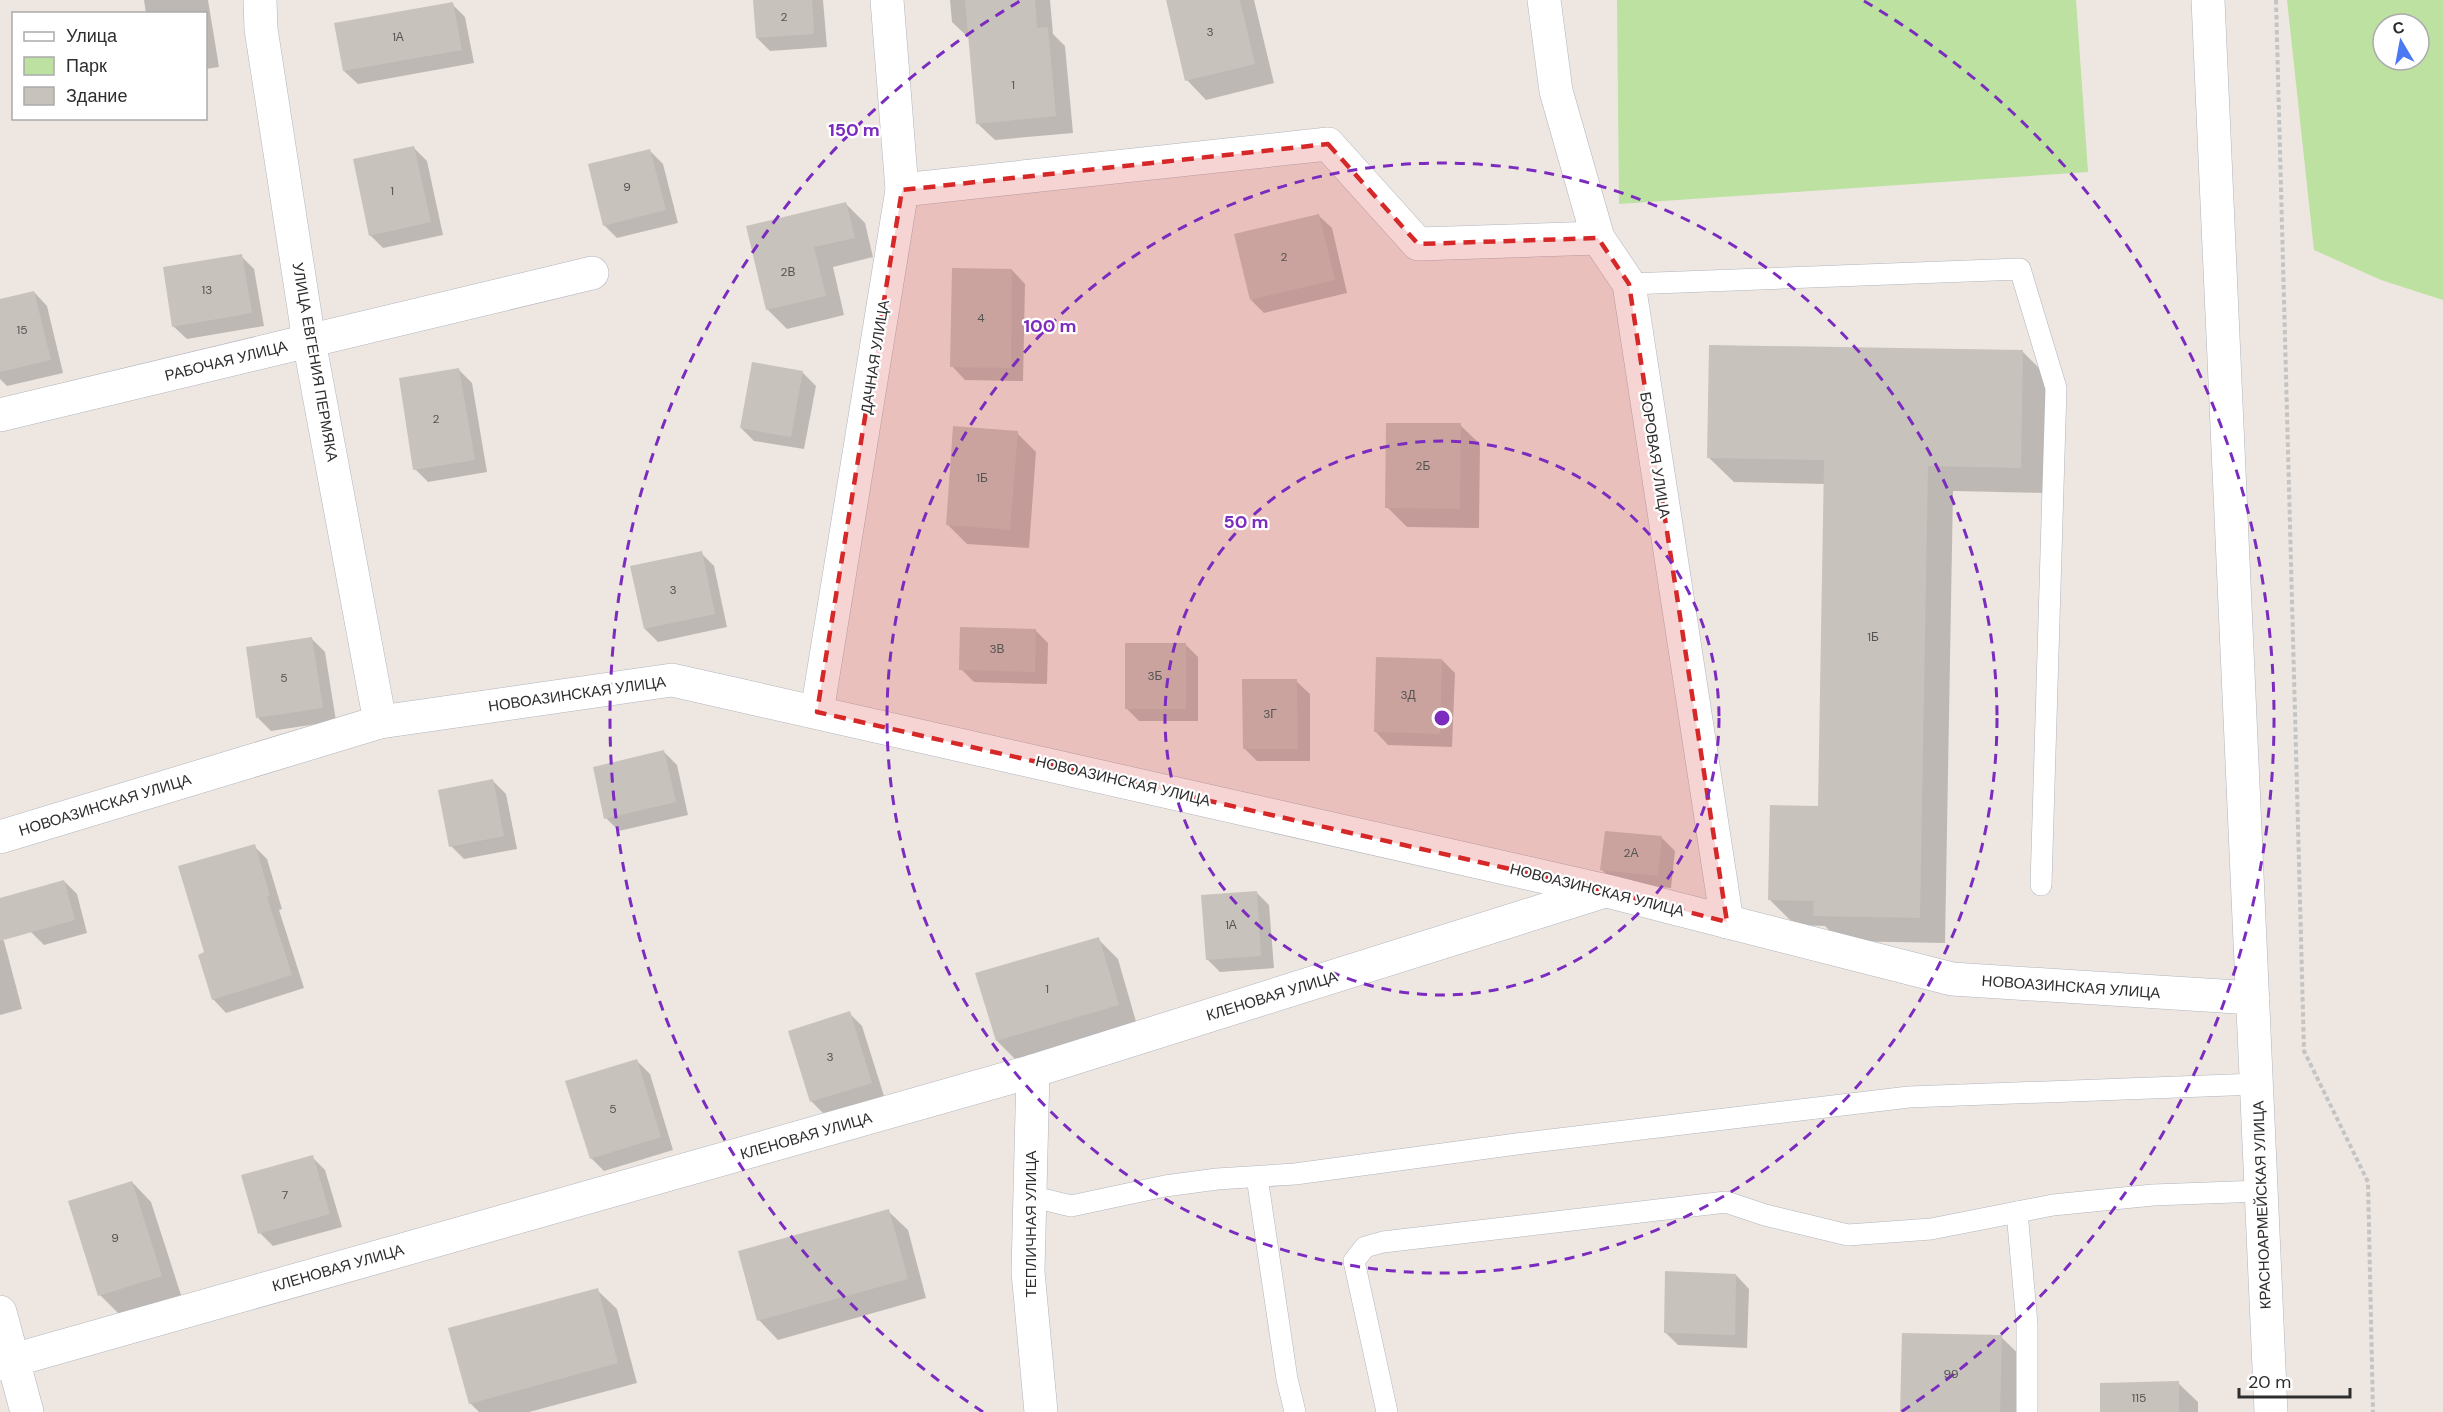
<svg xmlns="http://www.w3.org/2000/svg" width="2443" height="1412" viewBox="0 0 2443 1412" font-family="'DM Sans',sans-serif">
	<rect width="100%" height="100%" fill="#eee7e1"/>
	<!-- green -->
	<g fill="#bde1a1" fill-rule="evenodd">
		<path d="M 1617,0 L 2076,0 L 2088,172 L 1619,204 Z"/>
		<path d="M 2287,0 L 2443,0 L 2443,300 L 2381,280 L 2314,250 ZM 2383,24 L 2419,24 L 2419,60 L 2383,60 Z"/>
	</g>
	<!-- shadow -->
	<g fill="#0003">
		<path d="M 144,0 L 208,0 L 219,67 L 206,69 L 206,14 L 146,14 Z"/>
		<path d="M 754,0 L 823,0 L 827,47 L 770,51 L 757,38 Z"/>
		<path d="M 950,0 L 1050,0 L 1053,34 L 1065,46 L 1073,133 L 995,140 L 977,123 L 970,39 L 952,22 Z"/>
		<path d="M 1167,0 L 1254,0 L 1274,83 L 1206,100 L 1187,80 Z"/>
		<path d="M 452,4 L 465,17 L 474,63 L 358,84 L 344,71 Z"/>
		<path d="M 414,148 L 427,161 L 443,235 L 383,248 L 370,235 Z"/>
		<path d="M 650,151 L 663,164 L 678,223 L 617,238 L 604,225 Z"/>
		<path d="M 846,204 L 865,223 L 873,257 L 833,267 L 844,315 L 787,329 L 767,309 Z"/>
		<path d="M 1318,215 L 1332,228 L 1347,293 L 1264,313 L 1251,300 Z"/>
		<path d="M 241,256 L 254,269 L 264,326 L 187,339 L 173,326 Z"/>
		<path d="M 1012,270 L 1025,284 L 1023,381 L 965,380 L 952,366 Z"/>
		<path d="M 34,292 L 47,306 L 63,373 L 7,386 L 0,379 L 0,301 Z"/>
		<path d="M 2022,351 L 2048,377 L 2046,493 L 1953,491 L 1945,943 L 1840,941 L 1825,926 L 1795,925 L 1770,900 L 1819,808 L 1825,484 L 1734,482 L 1708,457 Z"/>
		<path d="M 459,370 L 472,383 L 487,472 L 428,482 L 415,469 Z"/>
		<path d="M 802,372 L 816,386 L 804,449 L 754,441 L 741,428 Z"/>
		<path d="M 1460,425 L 1480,444 L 1479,528 L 1407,527 L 1387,507 Z"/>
		<path d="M 1017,433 L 1036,452 L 1029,548 L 967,544 L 947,524 Z"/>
		<path d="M 701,553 L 714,566 L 727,627 L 658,642 L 645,629 Z"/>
		<path d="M 1035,630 L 1048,643 L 1047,684 L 974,682 L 961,669 Z"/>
		<path d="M 312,639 L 325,652 L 336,721 L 271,731 L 258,718 Z"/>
		<path d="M 1185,644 L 1198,657 L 1198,721 L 1139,721 L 1126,708 Z"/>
		<path d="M 1442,660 L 1455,673 L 1452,747 L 1388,745 L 1375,731 Z"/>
		<path d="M 1296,681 L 1310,694 L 1310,761 L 1257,761 L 1244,748 Z"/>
		<path d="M 664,752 L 677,765 L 688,815 L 619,831 L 606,818 Z"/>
		<path d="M 493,781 L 506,794 L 517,849 L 464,859 L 451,846 Z"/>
		<path d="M 1662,838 L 1675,851 L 1671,888 L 1615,883 L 1602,870 Z"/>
		<path d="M 254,846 L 267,859 L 282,909 L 279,910 L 304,988 L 226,1013 L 213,999 L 206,953 Z"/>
		<path d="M 64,881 L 77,894 L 87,933 L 44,945 L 31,932 Z"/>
		<path d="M 1256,892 L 1269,905 L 1274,968 L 1220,972 L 1207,959 Z"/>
		<path d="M 0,937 L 4,941 L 22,1009 L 0,1015 Z"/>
		<path d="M 1098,939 L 1118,959 L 1137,1025 L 1016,1060 L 997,1041 Z"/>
		<path d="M 849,1013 L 862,1026 L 884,1096 L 825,1115 L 812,1102 L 790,1032 Z"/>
		<path d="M 637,1061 L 650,1074 L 673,1150 L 604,1171 L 591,1158 Z"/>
		<path d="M 312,1157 L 325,1170 L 342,1227 L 273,1246 L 260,1233 Z"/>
		<path d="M 132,1182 L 151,1202 L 181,1295 L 119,1314 L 100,1295 Z"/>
		<path d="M 888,1211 L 908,1230 L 926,1298 L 778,1340 L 759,1320 Z"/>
		<path d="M 1736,1275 L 1749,1289 L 1747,1348 L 1678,1345 L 1665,1332 Z"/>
		<path d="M 597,1290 L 617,1309 L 637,1383 L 529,1412 L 479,1412 L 470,1403 Z"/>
		<path d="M 2001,1337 L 2027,1362 L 2025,1412 L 1901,1412 Z"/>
		<path d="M 2178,1383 L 2198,1402 L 2198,1412 L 2102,1412 Z"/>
	</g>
	<!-- building -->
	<g fill="#c7c2bc">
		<path d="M 753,0 L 812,0 L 814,34 L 756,38 Z"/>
		<path d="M 965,0 L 1035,0 L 1037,28 L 1048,27 L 1056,116 L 976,124 Z"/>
		<path d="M 1166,0 L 1240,0 L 1255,64 L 1185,81 Z"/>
		<path d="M 453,2 L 462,50 L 343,71 L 334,23 Z"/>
		<path d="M 414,146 L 431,222 L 369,236 L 353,159 Z"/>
		<path d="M 650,149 L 666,210 L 603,226 L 588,164 Z"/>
		<path d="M 846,202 L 855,238 L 814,247 L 826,296 L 766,310 L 746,226 Z"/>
		<path d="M 1319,214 L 1335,280 L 1250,300 L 1234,234 Z"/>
		<path d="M 242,254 L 252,313 L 172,327 L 163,267 Z"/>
		<path d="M 952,268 L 1012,269 L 1011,368 L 950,367 Z"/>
		<path d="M 34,291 L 51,360 L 0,372 L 0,299 Z"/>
		<path d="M 1709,345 L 2023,350 L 2021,468 L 1928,466 L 1920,918 L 1813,916 L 1814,901 L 1768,900 L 1770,805 L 1818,806 L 1824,460 L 1707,458 Z"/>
		<path d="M 752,362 L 803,371 L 791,437 L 740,428 Z"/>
		<path d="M 459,368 L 475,460 L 413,470 L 399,378 Z"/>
		<path d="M 1386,423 L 1461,423 L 1460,509 L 1385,508 Z"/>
		<path d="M 953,426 L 1018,431 L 1010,530 L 946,525 Z"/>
		<path d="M 702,551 L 715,614 L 644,629 L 630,566 Z"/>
		<path d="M 960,627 L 1036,629 L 1035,672 L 959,670 Z"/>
		<path d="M 312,637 L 323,708 L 256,718 L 246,647 Z"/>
		<rect x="1125" y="643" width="61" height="66"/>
		<path d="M 1376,657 L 1442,659 L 1440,734 L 1374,732 Z"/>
		<path d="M 1242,679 L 1297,679 L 1298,749 L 1243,749 Z"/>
		<path d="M 664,750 L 676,802 L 604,819 L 593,767 Z"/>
		<path d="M 493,779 L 504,836 L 449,847 L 438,790 Z"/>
		<path d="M 1605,831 L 1662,836 L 1658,876 L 1600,870 Z"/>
		<path d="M 255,844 L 270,896 L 267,897 L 292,975 L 212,1000 L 198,955 L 204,952 L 178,866 Z"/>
		<path d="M 64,880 L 75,920 L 0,941 L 0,898 Z"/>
		<path d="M 1257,891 L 1261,956 L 1206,960 L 1201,895 Z"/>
		<path d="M 1099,937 L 1119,1005 L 996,1041 L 975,973 Z"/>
		<path d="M 850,1011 L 872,1083 L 810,1102 L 788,1031 Z"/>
		<path d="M 637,1059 L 661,1137 L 590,1159 L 565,1081 Z"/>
		<path d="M 313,1155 L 330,1214 L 258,1234 L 241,1175 Z"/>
		<path d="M 132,1181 L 162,1276 L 98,1296 L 68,1201 Z"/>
		<path d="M 889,1209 L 908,1279 L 757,1321 L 738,1251 Z"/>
		<path d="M 1665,1271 L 1736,1274 L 1735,1335 L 1664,1333 Z"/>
		<path d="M 598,1288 L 618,1363 L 469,1404 L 448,1328 Z"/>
		<path d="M 1902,1333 L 2002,1335 L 2000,1412 L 1900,1412 Z"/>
		<path d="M 2179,1381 L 2179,1412 L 2100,1412 L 2100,1383 Z"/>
	</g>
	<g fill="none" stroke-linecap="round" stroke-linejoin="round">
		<!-- lane casing -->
		<g stroke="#b1b4bd" stroke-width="22">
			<g id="lane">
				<path d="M 1629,284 L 2020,269 L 2056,388 L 2041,885"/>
				<path d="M 1257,1177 L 1287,1379 L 1295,1412"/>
				<path d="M 1030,1196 L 1071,1206 L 1165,1186 L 1217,1179 L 1295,1174 L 1524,1143 L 1909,1097 L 2257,1084"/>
				<path d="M 2017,1212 L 2027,1324 L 2027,1412"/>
				<path d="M 1387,1412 L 1354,1261 L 1365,1247 L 1383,1242 L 1726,1202 L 1765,1215 L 1848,1235 L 1931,1229 L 2053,1205 L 2153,1195 L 2261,1191"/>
			</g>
		</g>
		<!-- street casing -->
		<g stroke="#b1b4bd" stroke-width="34">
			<g id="street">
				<path d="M 260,0 L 261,29 L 309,341 L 380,722"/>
				<path d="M 1544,0 L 1556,91 L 1598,238 L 1629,284 L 1727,922"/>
				<path d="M 902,190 L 1328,144 L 1418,244 L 1598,238"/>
				<path d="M 0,415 L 592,273"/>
				<path d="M 817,712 L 902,190 L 887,0"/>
				<path d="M 0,837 L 380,722 L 672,680 L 1607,891 L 1952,979 L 2253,998"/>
				<path d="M 1033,1071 L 1028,1272 L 1041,1412"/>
				<path d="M 0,1312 L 27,1412"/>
				<path d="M 0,1364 L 1033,1071 L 1605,891"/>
			</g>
		</g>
		<!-- secondary casing -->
		<g stroke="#b1b4bd" stroke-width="34">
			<path id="secondary" d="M 2208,0 L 2271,1412"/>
		</g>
		<!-- path -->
		<path stroke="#c4c4c4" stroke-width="4" stroke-dasharray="4.5 3" stroke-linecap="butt" d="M 2276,0 L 2304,1051 L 2368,1182 L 2373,1412"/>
		<!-- lane -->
		<use href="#lane" stroke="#fff" stroke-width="21"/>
		<!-- street -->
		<use href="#street" stroke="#fff" stroke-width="33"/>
		<!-- secondary -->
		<use href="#secondary" stroke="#fff" stroke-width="33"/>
	</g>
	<!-- marked area -->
	<path fill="#d62828" fill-opacity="0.2" stroke="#d62828" stroke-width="4.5" stroke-dasharray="12 8" stroke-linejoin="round" d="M 1328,144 L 1418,244 L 1598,238 L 1629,284 L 1727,922 L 1607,891 L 817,712 L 902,190 Z"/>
	<!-- distance rings -->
	<g fill="none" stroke="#7b2cbf" stroke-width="3" stroke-dasharray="10 8">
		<circle cx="1442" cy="718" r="277"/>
		<circle cx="1442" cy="718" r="555"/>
		<path d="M983 1412A832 832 0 0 1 1020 1M1864 1A832 832 0 0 1 1901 1412"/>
	</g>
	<g text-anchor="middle" stroke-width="4.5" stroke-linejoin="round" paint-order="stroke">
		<!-- number labels -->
		<g font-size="12" fill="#545352">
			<text x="784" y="21">2</text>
			<text x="1210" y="36">3</text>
			<text x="398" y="41">1А</text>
			<text x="1013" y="89">1</text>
			<text x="627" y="191">9</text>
			<text x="392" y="195">1</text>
			<text x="1284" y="261">2</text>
			<text x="788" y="276">2В</text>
			<text x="207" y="294">13</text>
			<text x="981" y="322">4</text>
			<text x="22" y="334">15</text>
			<text x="436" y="423">2</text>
			<text x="1423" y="470">2Б</text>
			<text x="982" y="482">1Б</text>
			<text x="673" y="594">3</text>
			<text x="1873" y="641">1Б</text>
			<text x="997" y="653">3В</text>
			<text x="1155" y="680">3Б</text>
			<text x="284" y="682">5</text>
			<text x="1408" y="699">3Д</text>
			<text x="1270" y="718">3Г</text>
			<text x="1631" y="857">2А</text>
			<text x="1231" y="929">1А</text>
			<text x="1047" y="993">1</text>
			<text x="830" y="1061">3</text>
			<text x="613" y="1113">5</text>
			<text x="285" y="1199">7</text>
			<text x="115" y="1242">9</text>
			<text x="1951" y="1378">99</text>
			<text x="2139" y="1402">115</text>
		</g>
		<!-- street labels -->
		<g font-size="15" fill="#2e2e2e" stroke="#fff">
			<text transform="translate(875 357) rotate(-81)" y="5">ДАЧНАЯ УЛИЦА</text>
			<text transform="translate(226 361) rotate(-14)" y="5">РАБОЧАЯ УЛИЦА</text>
			<text transform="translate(315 362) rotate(80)" y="5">УЛИЦА ЕВГЕНИЯ ПЕРМЯКА</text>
			<text transform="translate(1655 455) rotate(81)" y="5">БОРОВАЯ УЛИЦА</text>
			<text transform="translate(577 694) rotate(-8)" y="5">НОВОАЗИНСКАЯ УЛИЦА</text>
			<text transform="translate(1123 781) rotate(13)" y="5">НОВОАЗИНСКАЯ УЛИЦА</text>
			<text transform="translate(105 805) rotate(-17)" y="5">НОВОАЗИНСКАЯ УЛИЦА</text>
			<text transform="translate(1597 890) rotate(14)" y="5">НОВОАЗИНСКАЯ УЛИЦА</text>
			<text transform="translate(2071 987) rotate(4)" y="5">НОВОАЗИНСКАЯ УЛИЦА</text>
			<text transform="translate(1272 996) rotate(-17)" y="5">КЛЕНОВАЯ УЛИЦА</text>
			<text transform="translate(806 1136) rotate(-16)" y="5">КЛЕНОВАЯ УЛИЦА</text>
			<text transform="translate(2262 1205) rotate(-92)" y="5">КРАСНОАРМЕЙСКАЯ УЛИЦА</text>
			<text transform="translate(1031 1224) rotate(-90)" y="5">ТЕПЛИЧНАЯ УЛИЦА</text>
			<text transform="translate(338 1268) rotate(-16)" y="5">КЛЕНОВАЯ УЛИЦА</text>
		</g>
	</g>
	<circle cx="1442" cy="718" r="9" fill="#7b2cbf" stroke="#fff" stroke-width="3"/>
	<g font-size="18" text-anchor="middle" font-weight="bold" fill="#7b2cbf" stroke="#fff" stroke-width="4.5" stroke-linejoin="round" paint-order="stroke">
		<text x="854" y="136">150 m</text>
		<text x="1050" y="332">100 m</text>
		<text x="1246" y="528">50 m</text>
	</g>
	<!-- legend -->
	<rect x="12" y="12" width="195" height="108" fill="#ffffff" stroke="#ababab" stroke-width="1.5"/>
	<rect x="24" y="32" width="30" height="9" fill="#ffffff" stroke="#ababab" stroke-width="1.5"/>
	<text x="66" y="42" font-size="18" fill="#2e2e2e">Улица</text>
	<rect x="24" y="57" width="30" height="18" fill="#bde1a1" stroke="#ababab" stroke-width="1.5"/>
	<text x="66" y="72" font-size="18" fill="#2e2e2e">Парк</text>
	<rect x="24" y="87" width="30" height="18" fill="#c7c2bc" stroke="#ababab" stroke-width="1.5"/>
	<text x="66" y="102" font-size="18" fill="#2e2e2e">Здание</text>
	<!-- north arrow -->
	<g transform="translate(2401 42) rotate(350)"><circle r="28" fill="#ffffff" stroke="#ababab" stroke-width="1.5"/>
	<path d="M0-4.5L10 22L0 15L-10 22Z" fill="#4b79f1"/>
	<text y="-9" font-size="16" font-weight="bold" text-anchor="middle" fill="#2e2e2e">С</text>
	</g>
	<!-- scale -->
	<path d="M2239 1388v9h111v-9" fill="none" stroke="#2e2e2e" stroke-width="3"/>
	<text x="2248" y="1388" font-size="18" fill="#2e2e2e" stroke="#ffffff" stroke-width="4.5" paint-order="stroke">20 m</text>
</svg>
